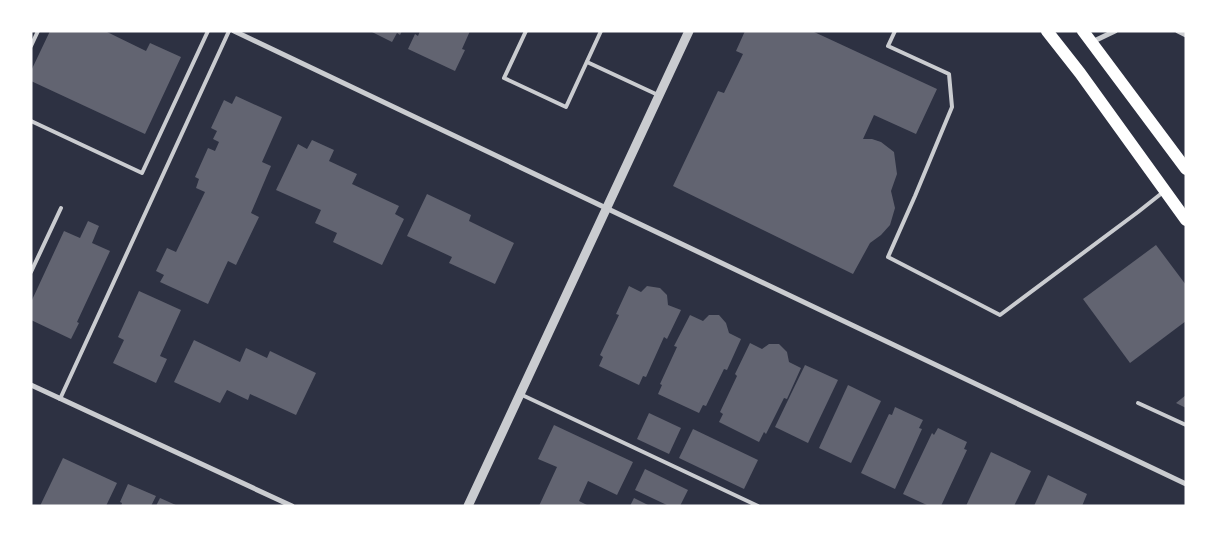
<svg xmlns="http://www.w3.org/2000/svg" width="1217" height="537" viewBox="0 0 1217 537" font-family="Jost,sans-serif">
	<rect width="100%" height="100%" fill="#2d3142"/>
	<!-- building -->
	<g fill="#626471">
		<path d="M 50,31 L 105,31 L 146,51 L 150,43 L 181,57 L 145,134 L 31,81 L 31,71 Z"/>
		<path d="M 370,31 L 402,31 L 400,35 L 397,33 L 392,42 Z"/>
		<path d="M 420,31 L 470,31 L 462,49 L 465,50 L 455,71 L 408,49 L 415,34 L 418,36 Z"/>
		<path d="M 745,31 L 812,31 L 937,89 L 916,134 L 874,115 L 863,139 L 872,139 L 881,142 L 894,152 L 897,174 L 891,191 L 895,208 L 890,225 L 881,235 L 870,243 L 853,274 L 673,186 L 718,91 L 724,93 L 743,54 L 736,51 Z"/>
		<path d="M 236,96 L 282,117 L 262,162 L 271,166 L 251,213 L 259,217 L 236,265 L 228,261 L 208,304 L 160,282 L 164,275 L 156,271 L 167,248 L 176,252 L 205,192 L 196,188 L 199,179 L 195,177 L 208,148 L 215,151 L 219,142 L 213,139 L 217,131 L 211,128 L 224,100 L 232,104 Z"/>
		<path d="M 312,140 L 334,150 L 329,161 L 357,174 L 352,184 L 399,206 L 395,214 L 404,219 L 382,265 L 333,242 L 337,233 L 315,223 L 321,210 L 276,190 L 298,144 L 307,149 Z"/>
		<path d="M 427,194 L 471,215 L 469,221 L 514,243 L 495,284 L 449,263 L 452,257 L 407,236 Z"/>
		<path d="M 88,221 L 99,226 L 92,243 L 110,251 L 77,322 L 79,323 L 71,339 L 31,320 L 31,300 L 32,300 L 64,231 L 80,238 Z"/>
		<path d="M 1156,245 L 1186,285 L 1186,321 L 1130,363 L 1083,299 Z"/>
		<path d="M 629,286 L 641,292 L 647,286 L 660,288 L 667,295 L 668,305 L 681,310 L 667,339 L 664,337 L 646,377 L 643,376 L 639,385 L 599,366 L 603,357 L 600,355 L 619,315 L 616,314 Z"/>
		<path d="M 139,291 L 181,310 L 160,356 L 167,359 L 156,383 L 113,363 L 124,340 L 118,337 Z"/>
		<path d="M 690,315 L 703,321 L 709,315 L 719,315 L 726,323 L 729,333 L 741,339 L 727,370 L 724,369 L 706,406 L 703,405 L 699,413 L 658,394 L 662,385 L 660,384 L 677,347 L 674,346 Z"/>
		<path d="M 194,340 L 240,362 L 246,348 L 267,358 L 270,351 L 316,373 L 296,415 L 250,394 L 248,400 L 227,390 L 220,403 L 174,382 Z"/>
		<path d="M 750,343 L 762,349 L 769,344 L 779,344 L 787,352 L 789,362 L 801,368 L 787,399 L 784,398 L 766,434 L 764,432 L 759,442 L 719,422 L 723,414 L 720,412 L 737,376 L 735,374 Z"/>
		<path d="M 805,365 L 838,380 L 808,443 L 775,427 Z"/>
		<path d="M 848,385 L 881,401 L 851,463 L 819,448 Z"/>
		<path d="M 1186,395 L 1186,408 L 1176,403 Z"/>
		<path d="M 895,407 L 923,420 L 919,428 L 922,429 L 895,489 L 861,473 L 889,414 L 892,415 Z"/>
		<path d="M 649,413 L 681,428 L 669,454 L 637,439 Z"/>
		<path d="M 554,425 L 633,462 L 617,495 L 588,481 L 579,501 L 589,506 L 539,506 L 557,467 L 538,459 Z"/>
		<path d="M 938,428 L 967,442 L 964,449 L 967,450 L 941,506 L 929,506 L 903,494 L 932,433 L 934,435 Z"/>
		<path d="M 693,429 L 758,460 L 744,489 L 679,458 Z"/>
		<path d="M 991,452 L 1031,471 L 1014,506 L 966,506 Z"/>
		<path d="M 63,458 L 117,483 L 106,506 L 40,506 Z"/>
		<path d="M 645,469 L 688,490 L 680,506 L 669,506 L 635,490 Z"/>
		<path d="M 1048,475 L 1087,494 L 1082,506 L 1034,506 Z"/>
		<path d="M 128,484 L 156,496 L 151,506 L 121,506 L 122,503 L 120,502 Z"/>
		<path d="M 160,498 L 178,506 L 156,506 Z"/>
		<path d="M 634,498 L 650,506 L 630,506 Z"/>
	</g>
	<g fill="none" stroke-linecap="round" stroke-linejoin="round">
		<!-- service -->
		<g stroke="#caccd0" stroke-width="4">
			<path d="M 526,31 L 504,78 L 566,107 L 601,31"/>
			<path d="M 895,31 L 888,46 L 949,74 L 952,107 L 915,196 L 888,257 L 1000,315 L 1138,212 L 1162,193"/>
			<path d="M 31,46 L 38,31"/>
			<path d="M 587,62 L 658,95"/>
			<path d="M 31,121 L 142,173 L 208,31"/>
			<path d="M 31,272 L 61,208"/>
			<path d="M 520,394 L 758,506"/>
			<path d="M 60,399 L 229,31"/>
			<path d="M 1138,403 L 1186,425"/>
		</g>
		<!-- minor -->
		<g stroke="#caccd0" stroke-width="5">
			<path d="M 234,31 L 1186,484"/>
			<path d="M 1178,31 L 1186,35"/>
			<path d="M 1092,42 L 1115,31"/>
			<path d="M 31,385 L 292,506"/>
		</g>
		<!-- tertiary -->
		<path stroke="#caccd0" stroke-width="9" d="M 468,506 L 689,31"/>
		<!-- primary -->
		<g stroke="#fff" stroke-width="12">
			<path d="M 1047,31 L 1080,73 L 1186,220"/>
			<path d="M 1083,31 L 1186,169"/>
		</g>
	</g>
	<!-- border -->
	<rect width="1217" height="537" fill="none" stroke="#ffffff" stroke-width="65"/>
</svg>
